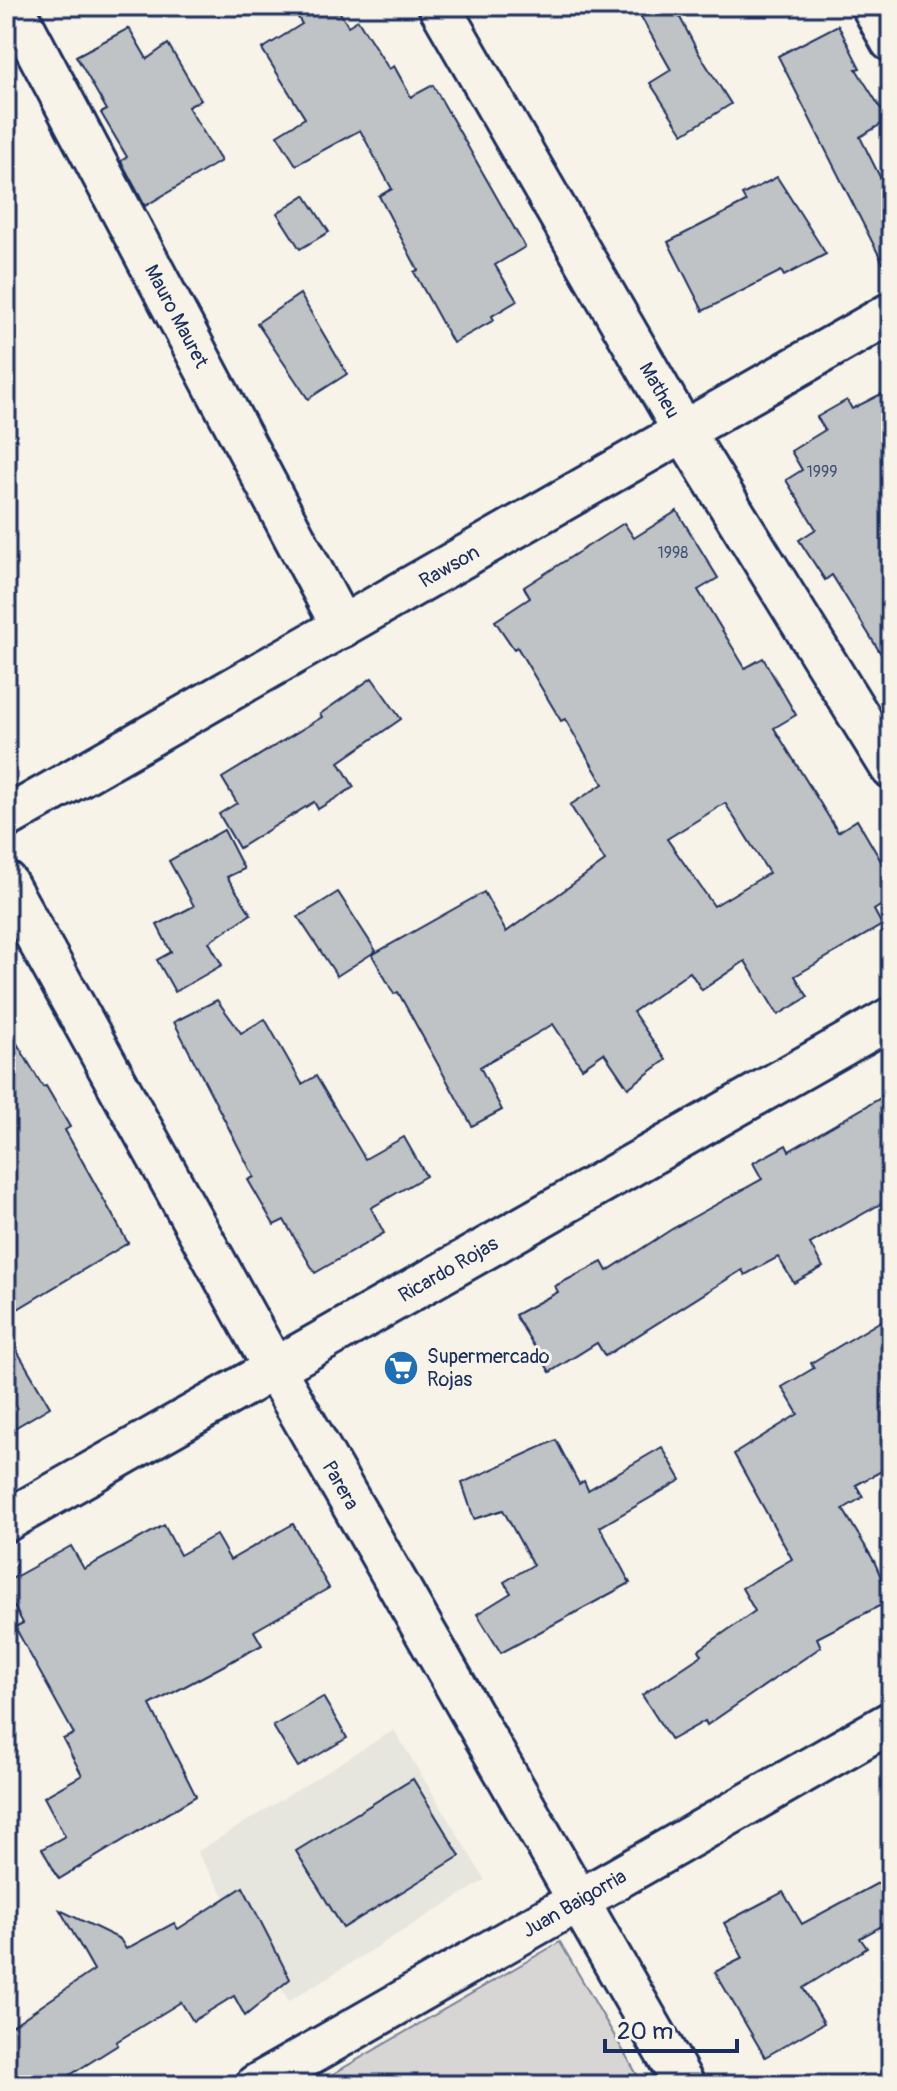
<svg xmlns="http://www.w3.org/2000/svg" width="897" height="2091" viewBox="0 0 897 2091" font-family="Pangolin,sans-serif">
	<rect width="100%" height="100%" fill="#f7f3e8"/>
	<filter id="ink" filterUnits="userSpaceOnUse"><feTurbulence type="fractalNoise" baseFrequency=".0125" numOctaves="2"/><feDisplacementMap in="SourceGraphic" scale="16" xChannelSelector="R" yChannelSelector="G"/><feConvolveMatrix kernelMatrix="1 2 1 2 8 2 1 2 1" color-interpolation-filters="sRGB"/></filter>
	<g filter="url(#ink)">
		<!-- built -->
		<path fill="#e6e5de" d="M 394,1730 L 485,1880 L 289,2001 L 197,1852 Z"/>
		<!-- green -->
		<path fill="#d7d6d4" stroke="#798299" stroke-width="2" d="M 560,1942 L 643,2085 L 314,2085 Z"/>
		<!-- building -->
		<g fill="#c0c3c5" stroke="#1b2f5e" stroke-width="2" fill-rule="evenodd">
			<path d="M 291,6 L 336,6 L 348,26 L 358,20 L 389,69 L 394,66 L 411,97 L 433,85 L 525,247 L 495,265 L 517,301 L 492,316 L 494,320 L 453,343 L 414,272 L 418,270 L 379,196 L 392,189 L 360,130 L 296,165 L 277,135 L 305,118 L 262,49 L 302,24 Z"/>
			<path d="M 635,6 L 674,6 L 698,52 L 731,104 L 683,134 L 650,83 L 671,70 Z"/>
			<path d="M 838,25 L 860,68 L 856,69 L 888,120 L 860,137 L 891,199 L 891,279 L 778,56 Z"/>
			<path d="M 129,28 L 147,59 L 168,44 L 201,100 L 188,107 L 221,161 L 145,206 L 121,161 L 127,157 L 101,113 L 107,110 L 76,56 Z"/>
			<path d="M 777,177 L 826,254 L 784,276 L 781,271 L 703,311 L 668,242 L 746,202 L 742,195 Z"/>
			<path d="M 305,195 L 329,232 L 300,249 L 277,213 Z"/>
			<path d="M 300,294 L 347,374 L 308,399 L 257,323 Z"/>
			<path d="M 891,389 L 891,670 L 832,575 L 825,580 L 799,540 L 816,529 L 786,480 L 802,470 L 791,451 L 825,430 L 817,417 L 847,400 L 852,409 Z"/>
			<path d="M 677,511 L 718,578 L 698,590 L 745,668 L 763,658 L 796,715 L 774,728 L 838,832 L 857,820 L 891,878 L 891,899 L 874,910 L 882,925 L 795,976 L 808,997 L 778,1015 L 745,961 L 702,990 L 690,972 L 633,1012 L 666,1060 L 628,1088 L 604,1053 L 582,1068 L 553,1024 L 480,1067 L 502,1110 L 472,1126 L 398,992 L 394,994 L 372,955 L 484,892 L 506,932 L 605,861 L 570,805 L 603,784 L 565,719 L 561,721 L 517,647 L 514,649 L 495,621 L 530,598 L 524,587 L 624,523 L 634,538 ZM 725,803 L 769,873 L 714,906 L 667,839 Z"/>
			<path d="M 372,678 L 401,719 L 339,762 L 354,787 L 318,809 L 314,802 L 239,848 L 219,814 L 237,803 L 222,778 L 322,717 L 320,714 Z"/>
			<path d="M 224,830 L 244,869 L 227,877 L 251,914 L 209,942 L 222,965 L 175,992 L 157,960 L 171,952 L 157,925 L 194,906 L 169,861 Z"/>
			<path d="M 338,892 L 376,951 L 337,976 L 298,917 Z"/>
			<path d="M 217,1000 L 241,1033 L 265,1019 L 302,1084 L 316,1076 L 365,1159 L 404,1137 L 426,1176 L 371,1208 L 384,1233 L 315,1273 L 284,1220 L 274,1225 L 248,1180 L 254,1177 L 174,1022 Z"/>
			<path d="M 6,1025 L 43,1087 L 46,1086 L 70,1127 L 65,1130 L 128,1243 L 6,1316 Z"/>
			<path d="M 891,1092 L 891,1198 L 810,1244 L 823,1267 L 794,1283 L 778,1257 L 745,1275 L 742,1270 L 605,1356 L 597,1343 L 550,1372 L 515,1315 L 558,1292 L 555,1286 L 602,1262 L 607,1271 L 672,1229 L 762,1179 L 753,1163 L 786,1145 L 789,1151 Z"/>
			<path d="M 891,1315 L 891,1466 L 856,1485 L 863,1497 L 843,1509 L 874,1561 L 891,1600 L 817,1638 L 821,1647 L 707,1725 L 705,1721 L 671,1740 L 642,1695 L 702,1655 L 699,1650 L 755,1611 L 742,1588 L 792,1559 L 734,1454 L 798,1414 L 782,1387 L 814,1368 L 811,1363 Z"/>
			<path d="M 6,1332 L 50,1407 L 6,1433 Z"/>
			<path d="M 556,1440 L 579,1484 L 584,1481 L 588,1490 L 662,1447 L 681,1480 L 600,1527 L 630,1583 L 501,1653 L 477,1614 L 511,1593 L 504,1582 L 533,1565 L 503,1510 L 474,1519 L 462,1483 Z"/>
			<path d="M 293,1524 L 329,1588 L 254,1631 L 262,1645 L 150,1705 L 196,1796 L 59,1879 L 42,1849 L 65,1836 L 44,1797 L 82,1775 L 63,1739 L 74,1734 L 15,1627 L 23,1623 L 6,1592 L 6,1582 L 71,1546 L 84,1569 L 164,1525 L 180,1555 L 216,1535 L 230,1560 Z"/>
			<path d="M 323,1697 L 347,1738 L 298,1767 L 273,1726 Z"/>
			<path d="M 413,1779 L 460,1856 L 343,1928 L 296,1851 Z"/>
			<path d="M 891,1876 L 891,1921 L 860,1938 L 867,1948 L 803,1988 L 824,2023 L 765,2057 L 715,1972 L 743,1958 L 724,1923 L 783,1892 L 802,1924 Z"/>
			<path d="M 243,1887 L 290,1979 L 245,2016 L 234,1996 L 193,2021 L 181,2002 L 116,2042 L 118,2045 L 54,2085 L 6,2085 L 6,2030 L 94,1970 L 60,1910 L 120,1939 L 126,1949 L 174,1923 L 178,1929 Z"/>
		</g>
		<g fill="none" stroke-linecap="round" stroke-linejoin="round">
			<!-- minor casing -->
			<g stroke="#1b2f5e" stroke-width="46">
				<g id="minor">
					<path d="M 13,6 L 342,627"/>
					<path d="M 439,6 L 684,432 L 891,768"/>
					<path d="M 872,6 L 891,41"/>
					<path d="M 6,818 L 891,313"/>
					<path d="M 6,882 L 274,1368 L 684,2085"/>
					<path d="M 6,1521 L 891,1018"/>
					<path d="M 256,2085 L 891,1722"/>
				</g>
			</g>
			<!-- minor -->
			<use href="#minor" stroke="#f7f3e8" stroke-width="40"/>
		</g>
	</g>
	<!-- icons -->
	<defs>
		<g id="supermarket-disc" transform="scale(1.8)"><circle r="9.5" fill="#1f6fb2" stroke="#f7f3e8"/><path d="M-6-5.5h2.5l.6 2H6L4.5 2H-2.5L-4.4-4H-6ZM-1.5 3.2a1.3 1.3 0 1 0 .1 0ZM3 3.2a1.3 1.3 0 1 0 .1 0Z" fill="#fff"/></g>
	</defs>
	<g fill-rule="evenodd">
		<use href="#supermarket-disc" x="401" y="1368"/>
	</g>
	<g text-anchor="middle" stroke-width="6" stroke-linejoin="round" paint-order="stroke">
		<!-- number labels -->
		<g font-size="16" fill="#445478">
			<text x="822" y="477">1999</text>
			<text x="673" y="558">1998</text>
		</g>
		<!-- street labels -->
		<g font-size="20" fill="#1b2f5e" stroke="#f7f3e8">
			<text transform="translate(177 316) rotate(62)" y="7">Mauro Mauret</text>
			<text transform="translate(660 390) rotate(60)" y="7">Matheu</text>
			<text transform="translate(449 566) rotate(-30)" y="7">Rawson</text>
			<text transform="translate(448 1269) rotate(-30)" y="7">Ricardo Rojas</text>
			<text transform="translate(341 1485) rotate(60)" y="7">Parera</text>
			<text transform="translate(574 1903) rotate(-30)" y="7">Juan Baigorria</text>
		</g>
		<!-- poi labels -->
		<g font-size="20" fill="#1b2f5e" stroke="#f7f3e8" text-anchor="start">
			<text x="427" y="1363">Supermercado<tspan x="427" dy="23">Rojas</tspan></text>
		</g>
	</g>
	<!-- margin -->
	<rect width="897" height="2091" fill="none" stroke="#f7f3e8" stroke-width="32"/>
	<rect x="16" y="16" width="865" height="2059" fill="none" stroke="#1b2f5e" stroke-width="3" filter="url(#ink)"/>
	<!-- scale -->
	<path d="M605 2039v12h132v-12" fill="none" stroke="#1b2f5e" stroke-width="4"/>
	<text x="617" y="2039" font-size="24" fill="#1b2f5e" stroke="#f7f3e8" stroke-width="6" paint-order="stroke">20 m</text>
</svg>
